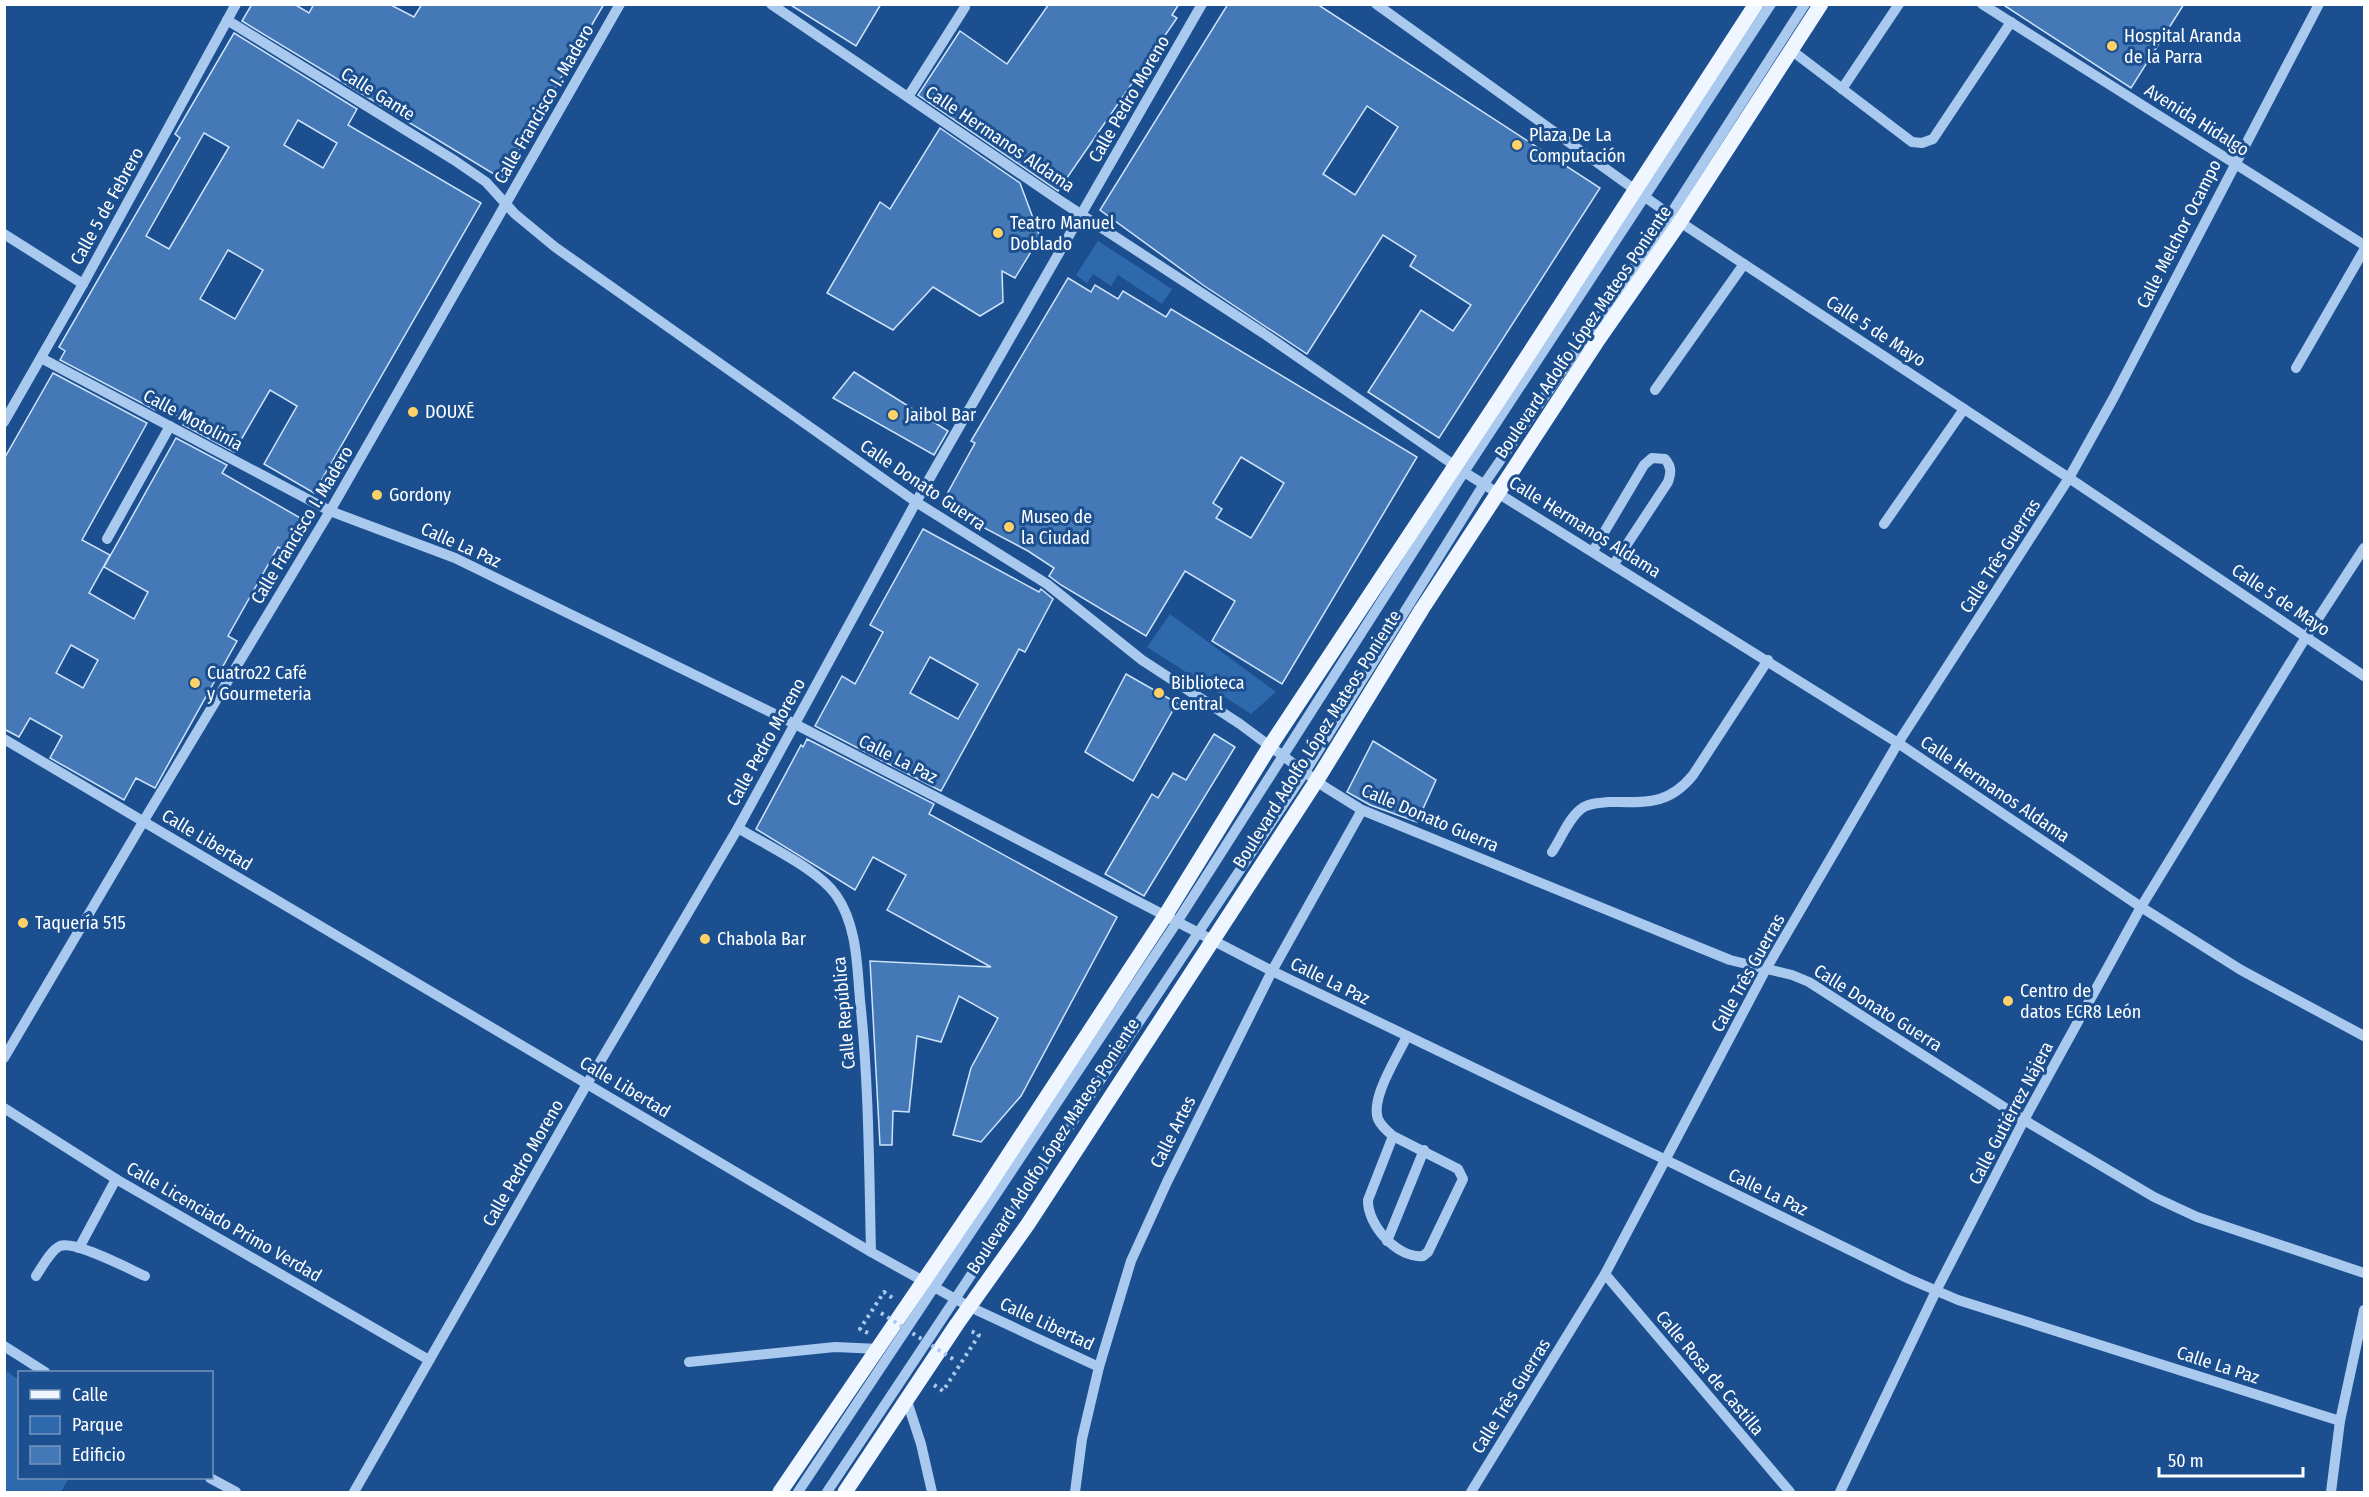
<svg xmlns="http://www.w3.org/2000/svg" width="2369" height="1497" viewBox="0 0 2369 1497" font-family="'Fira Sans Condensed',sans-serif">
	<rect width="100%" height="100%" fill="#1b4f8f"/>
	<!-- green -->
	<g fill="#2e69ad">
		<path d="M 1098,241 L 1172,289 L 1162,304 L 1118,275 L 1111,286 L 1093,274 L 1087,283 L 1076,275 Z"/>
		<path d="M 1170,614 L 1276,692 L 1251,714 L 1147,647 Z"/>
		<path d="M 5,1370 L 19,1380 L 20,1478 L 69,1478 L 61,1492 L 5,1492 Z"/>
	</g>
	<!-- building -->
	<g fill="#4478b7" stroke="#cfe3fa" stroke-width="1.5" fill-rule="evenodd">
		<path d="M 252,4 L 294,4 L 309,13 L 314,4 L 389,4 L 414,17 L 422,4 L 604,4 L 502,179 L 242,21 Z"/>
		<path d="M 789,4 L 881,4 L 856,46 Z"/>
		<path d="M 1049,4 L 1179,4 L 1172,15 L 1177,18 L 1058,191 L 918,95 L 960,31 L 1007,64 Z"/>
		<path d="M 1228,4 L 1317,4 L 1600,188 L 1439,438 L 1368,392 L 1421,310 L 1453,331 L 1471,305 L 1410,266 L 1416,256 L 1383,235 L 1307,354 L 1203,285 L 1100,210 ZM 1367,106 L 1398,127 L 1355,195 L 1323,174 Z"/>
		<path d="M 2002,4 L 2184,4 L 2131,88 Z"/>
		<path d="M 234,33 L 357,109 L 348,125 L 481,203 L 314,493 L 264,464 L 297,406 L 270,390 L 234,452 L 183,425 L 185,421 L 157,405 L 155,410 L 60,360 L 65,351 L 59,347 L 180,138 L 175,134 ZM 298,120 L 337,143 L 323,168 L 284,145 ZM 204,133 L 229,147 L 169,249 L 146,236 ZM 228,250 L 263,270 L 235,319 L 200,299 Z"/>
		<path d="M 940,128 L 1020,183 L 1040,237 L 1015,278 L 1002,271 L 1003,302 L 980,316 L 933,287 L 893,330 L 827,293 L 880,202 L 890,209 Z"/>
		<path d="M 1068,278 L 1091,292 L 1095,285 L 1118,299 L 1123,291 L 1166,317 L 1171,309 L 1417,457 L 1282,684 L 1212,641 L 1235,601 L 1185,571 L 1146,636 L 1061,585 L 1049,576 L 1054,568 L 1028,551 L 941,505 L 975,443 L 971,441 ZM 1241,457 L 1284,483 L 1251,538 L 1216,518 L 1222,509 L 1213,503 Z"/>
		<path d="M 854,372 L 948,431 L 934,455 L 833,398 Z"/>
		<path d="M 53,373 L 147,423 L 82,540 L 110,555 L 89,593 L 134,619 L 148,592 L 104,567 L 176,438 L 227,465 L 222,473 L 309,523 L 292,555 L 278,547 L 228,636 L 237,641 L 155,788 L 136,778 L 124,800 L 50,758 L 62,736 L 30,718 L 19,737 L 4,729 L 4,459 ZM 71,645 L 98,660 L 83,688 L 56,673 Z"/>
		<path d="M 923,529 L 1039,592 L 1041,589 L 1053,599 L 1025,652 L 1019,649 L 941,791 L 815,726 L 842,676 L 855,684 L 883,632 L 870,625 ZM 930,657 L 978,684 L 958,719 L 910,693 Z"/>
		<path d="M 1126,674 L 1177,703 L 1133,781 L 1085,752 Z"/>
		<path d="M 1214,734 L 1235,747 L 1144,896 L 1105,874 L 1152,794 L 1158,798 L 1173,773 L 1186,780 Z"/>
		<path d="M 807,739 L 934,804 L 929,814 L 1117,917 L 1021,1096 L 981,1142 L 953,1135 L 971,1068 L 998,1018 L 959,996 L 941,1042 L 917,1036 L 909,1112 L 893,1111 L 892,1145 L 880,1145 L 870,961 L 991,967 L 887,910 L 906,875 L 873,857 L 855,890 L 756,829 L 801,745 L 803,747 Z"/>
		<path d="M 1373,741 L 1436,780 L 1417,822 L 1370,805 L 1347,792 Z"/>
	</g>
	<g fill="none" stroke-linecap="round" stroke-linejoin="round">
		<!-- path -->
		<g stroke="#a9c9ee" stroke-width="4" stroke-dasharray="3 4.5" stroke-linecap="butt">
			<path d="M 868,1333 L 860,1329 L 884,1292 L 894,1299"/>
			<path d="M 934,1385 L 943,1391 L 979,1335 L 971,1331"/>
		</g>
		<!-- minor -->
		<g stroke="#a9c9ee" stroke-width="10">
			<path d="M 771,4 L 1059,200 L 1263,333 L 1464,472 L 1898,743 L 2141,907 L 2241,970 L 2364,1036"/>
			<path d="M 1376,4 L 1680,222 L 2069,478 L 2364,676"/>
			<path d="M 1982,4 L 2364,245"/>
			<path d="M 227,20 L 454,160 L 486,182 L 515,214 L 555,247 L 916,502 L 1047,584 L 1142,660 L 1240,724 L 1325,787 L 1362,810 L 1730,960 L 1792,975 L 1809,982 L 2024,1120 L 2154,1197 L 2197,1217 L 2364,1273"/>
			<path d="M 1791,50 L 1912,142 L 1922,143 L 1933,139 L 2011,22"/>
			<path d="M 1842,89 L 1899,4"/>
			<path d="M 908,97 L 965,7"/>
			<path d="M 4,234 L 83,284"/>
			<path d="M 41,358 L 330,511 L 455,558 L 795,724 L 1272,971 L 1666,1160 L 1907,1278 L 1958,1300 L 2340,1421"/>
			<path d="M 2296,368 L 2364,250"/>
			<path d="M 1655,390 L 1744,264"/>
			<path d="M 4,422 L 83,284 L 236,4"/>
			<path d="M 1884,524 L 1964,409"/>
			<path d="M 107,539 L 170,426"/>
			<path d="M 1593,551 L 1644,465 L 1652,458 L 1665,459 C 1672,467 1671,473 1668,482 L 1614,564"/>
			<path d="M 4,739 L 871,1252 L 970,1307 L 1099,1367"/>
			<path d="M 738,828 C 766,845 818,869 836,895 C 857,925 857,965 860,1000 C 869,1084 869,1168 871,1252"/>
			<path d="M 1552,852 C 1561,839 1568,819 1581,809 C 1588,803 1599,803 1608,802 C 1645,802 1668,806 1693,775 L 1768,660"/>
			<path d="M 4,1058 L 143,822 L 330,511 L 620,4"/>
			<path d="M 4,1108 L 116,1179 L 429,1360"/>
			<path d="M 1393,1136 L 1368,1200 C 1367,1224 1397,1259 1423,1256 L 1428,1252 L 1463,1179 L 1458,1169 L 1393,1136 C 1387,1131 1381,1126 1378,1119 C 1370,1098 1398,1056 1407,1036"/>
			<path d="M 1387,1241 L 1424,1150"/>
			<path d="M 79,1248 L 116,1179"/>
			<path d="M 1605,1274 L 1790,1492"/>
			<path d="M 36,1276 C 42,1267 51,1250 60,1246 C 75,1240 129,1269 145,1276"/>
			<path d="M 4,1346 L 45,1372"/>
			<path d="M 689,1362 L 835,1347 L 880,1349"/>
			<path d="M 907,1401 L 921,1444 L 932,1492"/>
			<path d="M 210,1478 L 236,1492"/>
			<path d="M 354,1492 L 587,1084 L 738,828 L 916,502 L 1202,4"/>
			<path d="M 798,1492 L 1177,922 L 1464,472 L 1771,4"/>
			<path d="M 827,1492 L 1305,772 L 1484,484 L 1670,215 L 1805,4"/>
			<path d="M 1075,1492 L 1082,1439 L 1099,1367 L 1131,1261 L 1167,1182 L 1272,971 L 1362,810"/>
			<path d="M 1471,1492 L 1605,1274 L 1766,969 L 1898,743 L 2069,478 L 2114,397 L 2319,4"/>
			<path d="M 1840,1492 L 1936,1291 L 2024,1120 L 2141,907 L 2306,637 L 2364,548"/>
			<path d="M 2331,1492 L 2340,1421 L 2364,1310"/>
		</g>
		<!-- major -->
		<g stroke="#f0f6ff" stroke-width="15">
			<path d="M 780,1492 L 983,1194 L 1165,916 L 1270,746 L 1508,386 L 1756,4"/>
			<path d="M 845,1492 L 957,1324 L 1028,1224 L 1317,780 L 1422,609 L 1598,340 L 1680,222 L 1821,4"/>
		</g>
		<!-- path-bridge -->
		<path stroke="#a9c9ee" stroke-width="4" stroke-dasharray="3 4.5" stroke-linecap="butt" d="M 881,1313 L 956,1361"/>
	</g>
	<!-- markers -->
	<g fill="#ffd166" stroke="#1b4f8f" stroke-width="2">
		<circle cx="2112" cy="46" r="6"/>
		<circle cx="1517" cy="145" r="6"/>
		<circle cx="998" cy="233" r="6"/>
		<circle cx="413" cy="412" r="6"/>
		<circle cx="893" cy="415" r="6"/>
		<circle cx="377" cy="495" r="6"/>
		<circle cx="1009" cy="527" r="6"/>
		<circle cx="195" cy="683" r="6"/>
		<circle cx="1159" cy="693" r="6"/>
		<circle cx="23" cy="923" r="6"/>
		<circle cx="705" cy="939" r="6"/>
		<circle cx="2008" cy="1001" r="6"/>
	</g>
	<g text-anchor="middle" stroke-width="6" stroke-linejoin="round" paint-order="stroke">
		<!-- poi labels -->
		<g font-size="18" fill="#fff" stroke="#1b4f8f" text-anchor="start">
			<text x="2124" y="42">Hospital Aranda<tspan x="2124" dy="21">de la Parra</tspan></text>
			<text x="1529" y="141">Plaza De La<tspan x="1529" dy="21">Computación</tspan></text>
			<text x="1010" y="229">Teatro Manuel<tspan x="1010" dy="21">Doblado</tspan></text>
			<text x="425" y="418">DOUXĒ</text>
			<text x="905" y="421">Jaibol Bar</text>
			<text x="389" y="501">Gordony</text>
			<text x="1021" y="523">Museo de<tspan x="1021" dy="21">la Ciudad</tspan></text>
			<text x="207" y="679">Cuatro22 Café<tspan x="207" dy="21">y Gourmeteria</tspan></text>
			<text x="1171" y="689">Biblioteca<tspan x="1171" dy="21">Central</tspan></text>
			<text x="35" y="929">Taquería 515</text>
			<text x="717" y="945">Chabola Bar</text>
			<text x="2020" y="997">Centro de<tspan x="2020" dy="21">datos ECR8 León</tspan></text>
		</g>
		<!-- street labels -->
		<g font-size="18" fill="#fff" stroke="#1b4f8f">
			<text transform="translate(378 94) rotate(32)" y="6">Calle Gante</text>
			<text transform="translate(1129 99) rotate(-60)" y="6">Calle Pedro Moreno</text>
			<text transform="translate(544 104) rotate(-60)" y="6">Calle Francisco I. Madero</text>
			<text transform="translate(2197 120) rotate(32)" y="6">Avenida Hidalgo</text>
			<text transform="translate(1000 139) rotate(34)" y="6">Calle Hermanos Aldama</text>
			<text transform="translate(107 206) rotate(-61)" y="6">Calle 5 de Febrero</text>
			<text transform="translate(2179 234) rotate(-63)" y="6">Calle Melchor Ocampo</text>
			<text transform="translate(1876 331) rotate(33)" y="6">Calle 5 de Mayo</text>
			<text transform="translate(1583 332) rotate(-56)" y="6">Boulevard Adolfo López Mateos Poniente</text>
			<text transform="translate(193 420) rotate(28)" y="6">Calle Motolinía</text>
			<text transform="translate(923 485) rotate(34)" y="6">Calle Donato Guerra</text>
			<text transform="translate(302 525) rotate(-59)" y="6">Calle Francisco I. Madero</text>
			<text transform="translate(1585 527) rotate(32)" y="6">Calle Hermanos Aldama</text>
			<text transform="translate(461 545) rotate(24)" y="6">Calle La Paz</text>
			<text transform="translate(2000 556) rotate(-57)" y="6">Calle Três Guerras</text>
			<text transform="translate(2281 600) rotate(34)" y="6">Calle 5 de Mayo</text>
			<text transform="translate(1317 739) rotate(-58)" y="6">Boulevard Adolfo López Mateos Poniente</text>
			<text transform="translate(766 742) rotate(-61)" y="6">Calle Pedro Moreno</text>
			<text transform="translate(898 759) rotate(27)" y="6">Calle La Paz</text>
			<text transform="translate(1995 789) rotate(34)" y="6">Calle Hermanos Aldama</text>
			<text transform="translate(1430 818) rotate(23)" y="6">Calle Donato Guerra</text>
			<text transform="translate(207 840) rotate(31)" y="6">Calle Libertad</text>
			<text transform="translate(1748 973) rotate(-61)" y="6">Calle Três Guerras</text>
			<text transform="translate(1330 981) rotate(26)" y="6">Calle La Paz</text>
			<text transform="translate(1878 1008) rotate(32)" y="6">Calle Donato Guerra</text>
			<text transform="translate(844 1013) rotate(-95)" y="6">Calle República</text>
			<text transform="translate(625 1087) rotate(31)" y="6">Calle Libertad</text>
			<text transform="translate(2011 1113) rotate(-62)" y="6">Calle Gutiérrez Nájera</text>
			<text transform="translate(1173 1132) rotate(-63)" y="6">Calle Artes</text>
			<text transform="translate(1053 1146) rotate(-57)" y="6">Boulevard Adolfo López Mateos Poniente</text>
			<text transform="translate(523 1163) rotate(-60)" y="6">Calle Pedro Moreno</text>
			<text transform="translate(1768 1192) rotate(26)" y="6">Calle La Paz</text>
			<text transform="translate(224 1222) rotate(30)" y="6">Calle Licenciado Primo Verdad</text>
			<text transform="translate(1047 1324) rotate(25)" y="6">Calle Libertad</text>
			<text transform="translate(2218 1365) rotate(18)" y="6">Calle La Paz</text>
			<text transform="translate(1710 1373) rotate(50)" y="6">Calle Rosa de Castilla</text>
			<text transform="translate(1511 1396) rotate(-58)" y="6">Calle Três Guerras</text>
		</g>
	</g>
	<!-- border -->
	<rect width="2369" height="1497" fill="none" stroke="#ffffff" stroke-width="12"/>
	<!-- legend -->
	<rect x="18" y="1371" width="195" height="108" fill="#1b4f8f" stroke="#7695bc" stroke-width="1.5"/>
	<rect x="30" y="1390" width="30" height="9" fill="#f0f6ff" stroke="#7695bc" stroke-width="1.5"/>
	<text x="72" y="1401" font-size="18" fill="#ffffff">Calle</text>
	<rect x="30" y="1416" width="30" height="18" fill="#2e69ad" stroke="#7695bc" stroke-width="1.5"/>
	<text x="72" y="1431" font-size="18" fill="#ffffff">Parque</text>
	<rect x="30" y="1446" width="30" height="18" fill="#4478b7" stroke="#7695bc" stroke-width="1.5"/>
	<text x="72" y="1461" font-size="18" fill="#ffffff">Edificio</text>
	<!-- scale -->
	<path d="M2159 1467v9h144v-9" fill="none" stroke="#ffffff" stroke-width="3"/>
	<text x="2168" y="1467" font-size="18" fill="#ffffff" stroke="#1b4f8f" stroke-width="4.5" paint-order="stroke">50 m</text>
</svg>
